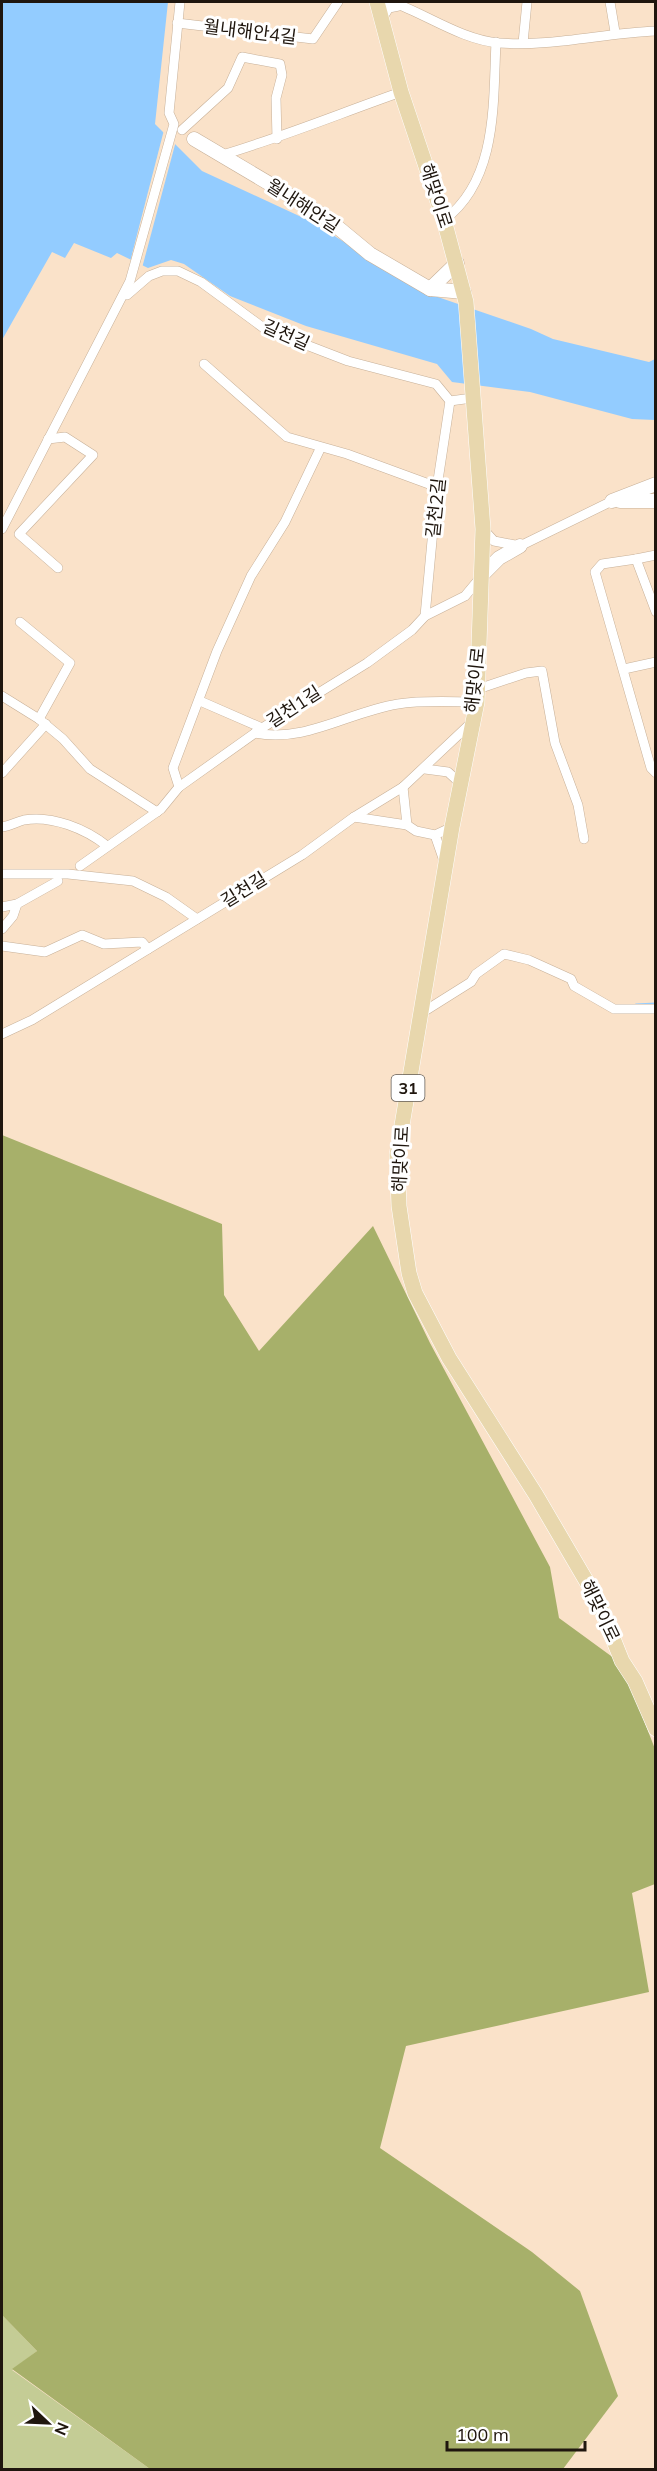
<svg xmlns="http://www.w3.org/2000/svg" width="657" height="2471" viewBox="0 0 657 2471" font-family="Mulish,'Noto Sans KR',sans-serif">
	<rect width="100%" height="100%" fill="#fae2c9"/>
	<!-- green -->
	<path fill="#c4cc95" d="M 2,2315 L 37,2351 L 12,2370 L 150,2469 L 2,2469 Z"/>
	<!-- forest -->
	<path fill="#a7b06a" d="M 2,1135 L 222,1224 L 224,1295 L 259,1351 L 373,1226 L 430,1343 L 550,1567 L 559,1618 L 622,1664 L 655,1749 L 655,1884 L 632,1893 L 649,1992 L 406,2046 L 380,2148 L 532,2252 L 580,2291 L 618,2396 L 563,2469 L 150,2469 L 12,2369 L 37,2351 L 2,2315 Z"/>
	<!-- water -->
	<path fill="#93ccff" d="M 2,2 L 168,2 L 155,124 L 202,171 L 310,221 L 429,294 L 531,329 L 553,339 L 649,362 L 655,359 L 655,420 L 632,419 L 530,392 L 452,382 L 437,364 L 306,326 L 230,296 L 184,264 L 171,260 L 148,268 L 117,253 L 111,258 L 74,243 L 65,258 L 52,252 L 2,340 Z"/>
	<!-- pier -->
	<path fill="#fae2c9" d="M 164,130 L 176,141 L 142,268 L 130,262 Z"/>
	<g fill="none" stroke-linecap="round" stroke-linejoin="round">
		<!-- stream -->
		<path stroke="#93ccff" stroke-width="3" d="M 636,1005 L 656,1004"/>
		<!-- street casing -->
		<g stroke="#c7b098" stroke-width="10">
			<g id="street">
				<path d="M 392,2 C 426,14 462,40 499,43 C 551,47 604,33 656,31"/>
				<path d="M 610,2 L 615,32"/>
				<path d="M 177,23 L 313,39 L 338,2"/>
				<path d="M 523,43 L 527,2"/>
				<path d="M 182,130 L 228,88 L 242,57 L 280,64 L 282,75 L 276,98 L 277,139"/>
				<path d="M 222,155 C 283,137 341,113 401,92"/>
				<path d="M 444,220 C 498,180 493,102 496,42"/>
				<path d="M 127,295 L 149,276 L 162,271 L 178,271 L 201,282 L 265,329 L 348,361 L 436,384 L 450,401 L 472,398"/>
				<path d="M 204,364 L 287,437 L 347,454 L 437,487"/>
				<path d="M 48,439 L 65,437 L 93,455 L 19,534 L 58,568"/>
				<path d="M 2,529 L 130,281 L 174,124 L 169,113 L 180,2"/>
				<path d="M 483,529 L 494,541 L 520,546 L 612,501"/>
				<path d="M 656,555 L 636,559 L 656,612"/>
				<path d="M 636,559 L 602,564 L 595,572 L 651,768 L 656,773"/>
				<path d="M 425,616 L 437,487 L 450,401"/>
				<path d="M 624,669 L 656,662"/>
				<path d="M 478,689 L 526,673 L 542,671 L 555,743 L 578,805 L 584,839"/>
				<path d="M 2,696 L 39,719 L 70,663 L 20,622"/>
				<path d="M 200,701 L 262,728"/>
				<path d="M 39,719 L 63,739 L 90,769 L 157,812"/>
				<path d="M 255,733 C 306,743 348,712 398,704 C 423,700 451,702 477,702"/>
				<path d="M 425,769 L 448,772 L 460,783"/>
				<path d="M 2,773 L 46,724"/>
				<path d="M 179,787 L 173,768 L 217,651 L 251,576 L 285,522 L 320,449"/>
				<path d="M 403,787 L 407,825"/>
				<path d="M 354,817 L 407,825 L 416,831 L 435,835 L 452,827"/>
				<path d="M 2,827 C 10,826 16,822 24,820 C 52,815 86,829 107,846"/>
				<path d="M 435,835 L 444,861"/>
				<path d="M 80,866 L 161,809 L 179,787 L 262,728 L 367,663 L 412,630 L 425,616 L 465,596 L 480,578"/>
				<path d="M 2,874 L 68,874 L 133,881 L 166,897 L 197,919"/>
				<path d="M 2,907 L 17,904 L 58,881"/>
				<path d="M 2,929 L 13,916 L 17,904"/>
				<path d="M 2,946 L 45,952 L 82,935 L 104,944 L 142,942 L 148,949"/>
				<path d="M 420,1014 L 471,982 L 476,974 L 504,954 L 529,960 L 571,979 L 574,986 L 614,1009 L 656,1009"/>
				<path d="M 2,1034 L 32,1020 L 302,855 L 354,817 L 403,787 L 471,723"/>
			</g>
		</g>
		<!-- secondary casing -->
		<g stroke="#c7b098" stroke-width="15">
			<g id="secondary">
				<path d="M 381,16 L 387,6 L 397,4"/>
				<path d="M 194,139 L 324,216 L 370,254 L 430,289 L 457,263"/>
				<path d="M 430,289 L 464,292"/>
				<path d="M 612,501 L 656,484"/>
				<path d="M 620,501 L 656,501"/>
				<path d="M 483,574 L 499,558 L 520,546"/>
			</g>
		</g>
		<!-- primary casing -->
		<g stroke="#fff" stroke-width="16">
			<path id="primary" d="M 377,2 L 401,92 L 444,220 L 466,302 L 483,529 L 477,702 L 452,827 L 397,1155 L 399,1206 L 409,1273 L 415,1293 L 449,1358 L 536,1495 L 598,1601 L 622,1661 L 635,1681 L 656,1729"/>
		</g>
		<!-- street -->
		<use href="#street" stroke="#fff" stroke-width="9"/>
		<!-- secondary -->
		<use href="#secondary" stroke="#fff" stroke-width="14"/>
		<!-- primary -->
		<use href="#primary" stroke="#e8d7ad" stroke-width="15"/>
	</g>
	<g text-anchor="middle" stroke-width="6" stroke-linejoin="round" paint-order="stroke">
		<!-- shield labels -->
		<rect fill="#fff" stroke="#625c56" stroke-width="1.5" x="391.5" y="1075" width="33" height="26" rx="4.5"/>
		<g font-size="16" font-weight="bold" fill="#1f160e">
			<text x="408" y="1094">31</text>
		</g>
		<!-- street labels -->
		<g font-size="18" fill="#1f160e" stroke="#fff">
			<text transform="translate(250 32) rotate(7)" y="6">월내해안4길</text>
			<text transform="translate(436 196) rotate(72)" y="6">해맞이로</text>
			<text transform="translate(303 206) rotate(33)" y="6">월내해안길</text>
			<text transform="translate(286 335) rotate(24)" y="6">길천길</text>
			<text transform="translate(436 508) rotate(-84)" y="6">길천2길</text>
			<text transform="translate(475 680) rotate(-84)" y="6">해맞이로</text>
			<text transform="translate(294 707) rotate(-33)" y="6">길천1길</text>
			<text transform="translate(244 890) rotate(-32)" y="6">길천길</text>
			<text transform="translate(401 1159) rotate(-87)" y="6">해맞이로</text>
			<text transform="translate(600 1611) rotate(64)" y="6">해맞이로</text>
		</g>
	</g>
	<!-- border -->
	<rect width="657" height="2471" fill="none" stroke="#1f160e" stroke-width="6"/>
	<!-- north arrow -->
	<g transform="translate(48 2423) rotate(113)" stroke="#ffffff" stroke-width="4.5" paint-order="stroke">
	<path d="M0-4.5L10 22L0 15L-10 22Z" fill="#1f160e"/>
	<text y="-9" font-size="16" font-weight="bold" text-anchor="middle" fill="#1f160e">N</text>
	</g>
	<!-- scale -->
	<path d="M447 2441v9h138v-9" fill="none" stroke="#1f160e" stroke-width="3"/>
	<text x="456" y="2441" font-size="18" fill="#1f160e" stroke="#ffffff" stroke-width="4.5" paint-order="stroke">100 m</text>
</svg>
